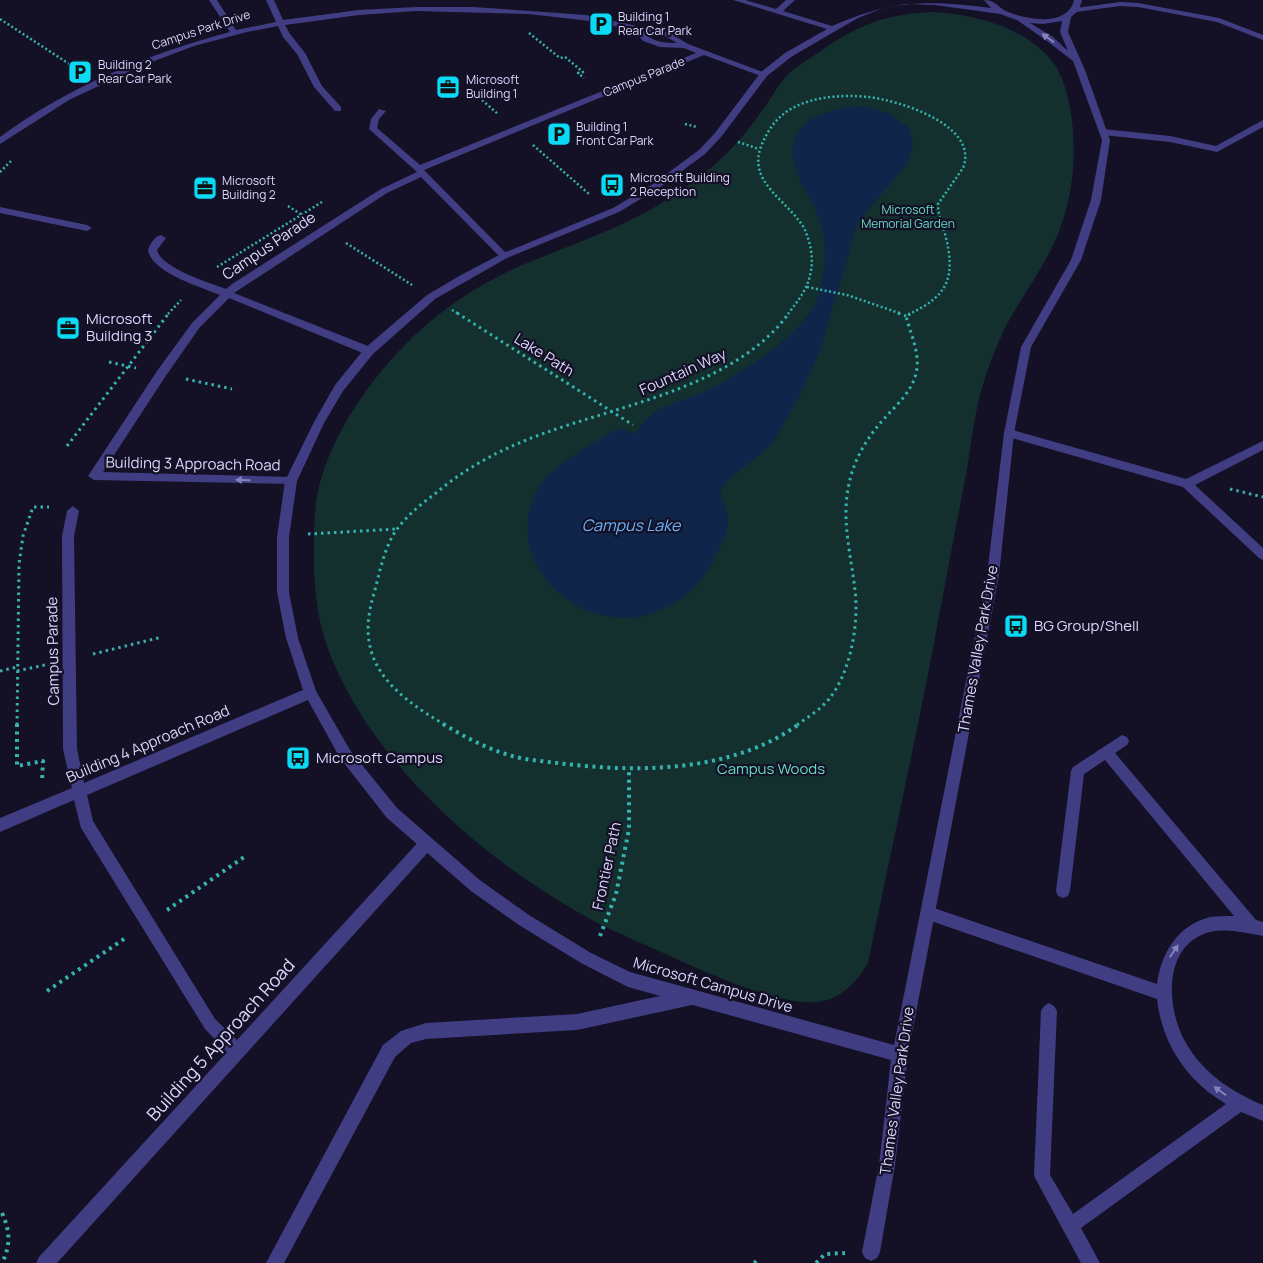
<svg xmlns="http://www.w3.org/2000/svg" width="1263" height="1263" viewBox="0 0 1263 1263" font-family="Manrope,sans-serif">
	<rect width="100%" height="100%" fill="#141026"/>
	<!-- green -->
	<path fill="#13302f" d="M 935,12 C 976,15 1024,27 1051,60 C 1064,75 1070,102 1072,121 C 1076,156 1073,193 1061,226 C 1050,258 1029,286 1012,315 C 998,340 988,367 980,395 C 974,419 971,444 967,469 C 957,521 947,574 937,627 C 916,739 891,851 868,963 C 857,982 841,999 818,1002 C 779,1007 696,968 659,951 C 632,939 603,927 576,911 C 475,853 363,754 325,640 C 315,609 313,572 314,540 C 314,524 315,506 318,490 C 332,432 372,376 415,335 C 447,305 486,280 527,263 C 568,246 610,232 650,210 C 679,193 707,174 730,150 C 744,136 756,120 767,104 C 773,95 778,85 786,77 C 793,68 803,63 812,57 C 855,26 882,14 935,12 Z"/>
	<!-- water -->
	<path fill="#10254a" d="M 864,106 L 889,113 L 909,128 L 913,145 L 907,164 L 858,222 L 819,354 L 798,399 L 774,441 L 762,453 L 726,481 L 720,492 C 722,500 727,509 728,517 C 730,533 717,552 710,566 C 702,582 688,595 673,604 C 663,609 650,615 638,617 C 568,627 501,556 538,489 C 551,465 596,441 620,428 L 634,434 C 641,426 649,415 658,410 C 674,402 692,397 708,390 C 742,373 803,335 817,299 C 826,276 827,247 821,224 C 815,203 799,185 794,164 C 784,120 829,107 864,106 Z"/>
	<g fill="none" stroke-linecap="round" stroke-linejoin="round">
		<!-- path-far2 -->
		<g stroke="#35b3ae" stroke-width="2.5" stroke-dasharray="2 2.5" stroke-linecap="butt">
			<path d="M 0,19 L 77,69"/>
			<path d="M 529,33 L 560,58 L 565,57 L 583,72 L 578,73 L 584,78"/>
			<path d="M 482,100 L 498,114"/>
			<path d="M 685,124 L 697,127"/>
			<path d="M 738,142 L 759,149"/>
			<path d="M 533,145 L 589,194"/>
			<path d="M 0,172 L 12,160"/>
			<path d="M 288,206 L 302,215"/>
			<path d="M 346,243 L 412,285"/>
			<path d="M 217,267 L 322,202"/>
			<path d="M 807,287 L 847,295 L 902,314"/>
			<path d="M 452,310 L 459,314"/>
			<path d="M 168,314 L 181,300"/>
			<path d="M 788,314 C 797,302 807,290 810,275 C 814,260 811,244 805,230 C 790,201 745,183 762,144 C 766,135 771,126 778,119 C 799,97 839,94 868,97 C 898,100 980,125 963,168 L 938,204 C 938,215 942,224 945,234 C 956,276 949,296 909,314"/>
		</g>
		<!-- path-far1 -->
		<g stroke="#35b3ae" stroke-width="3" stroke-dasharray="2.5 4" stroke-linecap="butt">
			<path d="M 457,313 L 633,425"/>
			<path d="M 898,313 L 906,316"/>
			<path d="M 109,362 L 136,368"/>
			<path d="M 186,379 L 232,389"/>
			<path d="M 67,446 L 169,313"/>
			<path d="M 1230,489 L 1263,497"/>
			<path d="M 308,534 L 397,529"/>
			<path d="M 93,654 L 162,637"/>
			<path d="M 0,671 L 17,667"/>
			<path d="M 17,671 L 45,665"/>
			<path d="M 17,725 L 19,564 L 23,536 L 33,507 L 49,507"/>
			<path d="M 445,725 C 393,694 354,663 373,597 C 379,576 383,551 395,532 C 405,517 421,504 436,493 C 468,466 505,447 545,433 C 624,404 736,386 789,313"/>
			<path d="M 797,725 C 808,717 821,709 829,699 C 851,672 859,623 855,590 C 851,555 841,520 849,484 C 853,463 864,443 877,427 C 892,408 914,393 917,368 C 919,351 910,332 906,316 L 912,313"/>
		</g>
		<!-- path -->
		<g stroke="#35b3ae" stroke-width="4" stroke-dasharray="3 4.5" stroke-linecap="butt">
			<path d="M 17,724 L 17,766 L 43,761 L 42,781"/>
			<path d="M 443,724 C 465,737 487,749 512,756 C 526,760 542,761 557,763 C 636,773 732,773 799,724"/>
			<path d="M 167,910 L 247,855"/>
			<path d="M 600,936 L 616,894 L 629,829 L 629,769"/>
			<path d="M 47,991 L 127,937"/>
			<path d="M 2,1213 C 10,1231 11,1245 2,1263"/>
			<path d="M 754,1263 L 757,1261 L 759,1263"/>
			<path d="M 816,1263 L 825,1254 L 845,1253"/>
		</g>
		<!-- lane -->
		<g fill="#413d83" fill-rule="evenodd">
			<path d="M 209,0 L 217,0 L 236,30 L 276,22 L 266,0 L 274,0 L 283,20 L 359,10 L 416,7 L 473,7 L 586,15 L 670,33 L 688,44 L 768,74 L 761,76 L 704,55 L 424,170 L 507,254 L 507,258 L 501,258 L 421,177 L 387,193 L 234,293 L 373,348 L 374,351 L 373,354 L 365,354 L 229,298 L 200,327 L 165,377 L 103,472 L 291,477 L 297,481 L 295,484 L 94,480 L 88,476 L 90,473 L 157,371 L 192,323 L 220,295 C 201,287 152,273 148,250 C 150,244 154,237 161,235 L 166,238 L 157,250 C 161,268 210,283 226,289 L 232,284 L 381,189 L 417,172 L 369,129 L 371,119 L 379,109 L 386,111 L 379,119 L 377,128 L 420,165 L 696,53 L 684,48 L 660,47 L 643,41 L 634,31 L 598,22 L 529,14 L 416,11 L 359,15 L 285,25 L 290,34 L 305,53 L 322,86 L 341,107 L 341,111 L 335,111 L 314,87 L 297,54 L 283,37 L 278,26 L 247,32 L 194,46 L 141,66 L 69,100 L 0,144 L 0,137 C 69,86 148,54 230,32 ZM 644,33 L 665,36 L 677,43 C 665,43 653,42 644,33 Z"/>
			<path d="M 1120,2 L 1138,3 L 1219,18 L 1263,35 L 1263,40 L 1217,22 L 1138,7 L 1120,6 L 1076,12 L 1072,10 L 1076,8 Z"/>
			<path d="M 1263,120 L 1263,127 L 1217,152 L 1170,142 L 1103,135 L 1099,132 L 1103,129 L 1170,136 L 1216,146 Z"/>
			<path d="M 0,207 L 87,225 L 92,228 L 87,231 L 0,213 Z"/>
			<path d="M 1009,429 L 1186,479 L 1263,441 L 1263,450 L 1195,485 L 1263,548 L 1263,560 L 1259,558 L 1183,487 L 1005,436 L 1004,433 L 1005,430 Z"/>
			<path d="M 73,506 L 79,511 L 74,536 L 77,749 L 84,783 L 305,689 L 310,687 L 315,689 L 316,693 L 315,697 L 87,795 L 93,821 L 215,1019 L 237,1040 L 421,839 L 426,837 L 431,839 L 433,844 L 431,849 L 57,1263 L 36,1263 L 39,1257 L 227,1052 L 205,1029 L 81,828 L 74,800 L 0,832 L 0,818 L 72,788 L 63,749 L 62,536 L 67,511 Z"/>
			<path d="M 1122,735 L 1127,737 L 1129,741 L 1127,745 L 1115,753 L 1256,920 L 1263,922 L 1263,936 C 1246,933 1228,928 1210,932 C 1160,945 1166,1014 1189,1048 C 1206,1075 1234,1093 1263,1105 L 1263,1121 L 1241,1112 L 1081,1228 L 1100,1263 L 1081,1263 L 1034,1176 L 1041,1011 L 1044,1006 L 1049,1003 L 1054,1006 L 1057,1011 L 1050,1175 L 1073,1214 L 1226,1104 C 1187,1081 1162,1044 1157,999 L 928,920 L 923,918 L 921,913 L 923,908 L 928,906 L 1157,984 C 1161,953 1178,925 1210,917 C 1217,916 1226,916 1234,916 L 1105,760 L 1084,774 L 1070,891 L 1068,896 L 1063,898 L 1058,896 L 1056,891 L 1071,771 L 1073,767 Z"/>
			<path d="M 692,989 L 697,992 L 700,997 L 697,1002 L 692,1005 L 577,1030 L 426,1039 L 411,1043 L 395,1057 L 284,1263 L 266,1263 L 383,1045 L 401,1031 L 426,1023 L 577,1014 Z"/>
		</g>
		<!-- street -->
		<path fill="#413d83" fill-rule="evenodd" d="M 733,0 L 745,0 L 776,9 L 786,0 L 795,0 L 783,11 L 832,26 C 892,0 926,0 991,8 L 984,0 C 996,0 998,8 1008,12 C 1027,20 1068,27 1074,0 L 1082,0 L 1079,10 L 1071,17 L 1068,32 L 1085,70 L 1110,140 L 1101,200 L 1081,260 L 1031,347 L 1014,433 L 999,575 L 908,1055 L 895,1165 L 880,1252 L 877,1258 L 871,1261 L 865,1258 L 862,1252 L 879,1165 L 891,1060 L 628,987 L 581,963 L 519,925 L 471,891 L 387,818 L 340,758 L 304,693 L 286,638 L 277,592 L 277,537 L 285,481 L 314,422 L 335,385 L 365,348 L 427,295 L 461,275 L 501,254 L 613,208 L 653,184 L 699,150 L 715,133 L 761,72 L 785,53 L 827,29 ZM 905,4 L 935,5 L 1000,14 L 1017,20 L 1047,41 L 1073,61 L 1102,140 L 1091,200 L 1071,260 L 1021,347 L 1004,433 L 987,575 L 894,1045 L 630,972 L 591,953 L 529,915 L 481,881 L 397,808 L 350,750 L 316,691 L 298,638 L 289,592 L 289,537 L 297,481 L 324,423 L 343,391 L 373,354 L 435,299 L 507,258 L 619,212 L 659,188 L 705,154 L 721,137 L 767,76 L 791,57 L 858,18 L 881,9 ZM 1062,21 L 1060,32 L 1068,51 L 1053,37 L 1030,23 L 1043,24 Z"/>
	</g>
	<!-- one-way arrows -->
	<defs><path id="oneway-solid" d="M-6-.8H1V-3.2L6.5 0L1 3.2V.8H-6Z" transform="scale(1.25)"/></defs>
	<g fill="#8782ba">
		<use href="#oneway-solid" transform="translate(1048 38) rotate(-144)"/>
		<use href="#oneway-solid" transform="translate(243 480) rotate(-179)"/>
		<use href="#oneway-solid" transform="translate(1174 951) rotate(-56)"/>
		<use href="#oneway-solid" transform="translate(1220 1091) rotate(-145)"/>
	</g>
	<!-- icons -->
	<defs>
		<g id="parking-square" transform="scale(1.25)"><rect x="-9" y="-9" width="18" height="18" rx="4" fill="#0bdaf5" stroke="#141026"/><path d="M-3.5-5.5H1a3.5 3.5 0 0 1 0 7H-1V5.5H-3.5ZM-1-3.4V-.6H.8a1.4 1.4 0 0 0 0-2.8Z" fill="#111"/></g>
		<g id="office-square" transform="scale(1.25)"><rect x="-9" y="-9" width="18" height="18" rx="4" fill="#0bdaf5" stroke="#141026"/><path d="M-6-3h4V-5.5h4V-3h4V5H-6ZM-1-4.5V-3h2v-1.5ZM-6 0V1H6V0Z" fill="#111"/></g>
		<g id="bus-square" transform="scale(1.25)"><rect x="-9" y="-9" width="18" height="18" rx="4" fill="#0bdaf5" stroke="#141026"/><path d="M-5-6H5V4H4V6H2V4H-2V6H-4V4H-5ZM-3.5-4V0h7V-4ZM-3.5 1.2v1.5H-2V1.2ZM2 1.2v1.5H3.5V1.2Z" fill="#111"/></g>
	</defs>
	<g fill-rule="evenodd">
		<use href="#parking-square" x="601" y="24"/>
		<use href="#parking-square" x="80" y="72"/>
		<use href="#office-square" x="448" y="87"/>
		<use href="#parking-square" x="559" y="134"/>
		<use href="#bus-square" x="612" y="185"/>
		<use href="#office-square" x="205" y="188"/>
		<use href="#office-square" x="68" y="328"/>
		<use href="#bus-square" x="1016" y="626"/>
		<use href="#bus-square" x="298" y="758"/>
	</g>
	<g text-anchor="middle" stroke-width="4.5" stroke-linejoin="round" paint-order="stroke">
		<!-- far-poi labels -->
		<g font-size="12" fill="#dcd7fd" stroke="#141026" text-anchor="start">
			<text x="618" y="21">Building 1<tspan x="618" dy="14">Rear Car Park</tspan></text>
			<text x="98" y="69">Building 2<tspan x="98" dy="14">Rear Car Park</tspan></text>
			<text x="466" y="84">Microsoft<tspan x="466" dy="14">Building 1</tspan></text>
			<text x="576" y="131">Building 1<tspan x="576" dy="14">Front Car Park</tspan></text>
			<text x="630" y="182">Microsoft Building<tspan x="630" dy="14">2 Reception</tspan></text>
			<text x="222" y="185">Microsoft<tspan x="222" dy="14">Building 2</tspan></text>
		</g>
		<!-- far-street labels -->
		<g font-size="12" fill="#dcd7fd" stroke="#141026">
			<text transform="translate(201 30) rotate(-18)" y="4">Campus Park Drive</text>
			<text transform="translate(644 77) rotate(-22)" y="4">Campus Parade</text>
		</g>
		<!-- far-park labels -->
		<g font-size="12" fill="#65dbbf" stroke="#141026">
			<text x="908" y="214">Microsoft<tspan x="908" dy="14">Memorial Garden</tspan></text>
		</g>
		<!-- street labels -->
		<g font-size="15" fill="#dcd7fd" stroke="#141026">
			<text transform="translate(269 246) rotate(-34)" y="5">Campus Parade</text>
			<text transform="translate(544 355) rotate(32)" y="5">Lake Path</text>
			<text transform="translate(683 372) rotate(-24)" y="5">Fountain Way</text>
			<text transform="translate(193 464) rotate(1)" y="5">Building 3 Approach Road</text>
			<text transform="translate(978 649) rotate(-80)" y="5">Thames Valley Park Drive</text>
			<text transform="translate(53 651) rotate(-91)" y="5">Campus Parade</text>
			<text transform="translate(148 744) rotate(-23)" y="5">Building 4 Approach Road</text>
			<text transform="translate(607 866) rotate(-78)" y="5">Frontier Path</text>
			<text transform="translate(713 985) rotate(16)" y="5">Microsoft Campus Drive</text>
			<text transform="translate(897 1091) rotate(-82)" y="5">Thames Valley Park Drive</text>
		</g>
		<!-- poi labels -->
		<g font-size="15" fill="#dcd7fd" stroke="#141026" text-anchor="start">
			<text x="86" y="324">Microsoft<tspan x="86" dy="17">Building 3</tspan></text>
			<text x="1034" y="631">BG Group/Shell</text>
			<text x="316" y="763">Microsoft Campus</text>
		</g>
		<!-- park labels -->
		<g font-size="15" fill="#65dbbf" stroke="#141026">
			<text x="771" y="774">Campus Woods</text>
		</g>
		<!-- water labels -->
		<g font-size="16" font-style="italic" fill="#69b4f9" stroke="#141026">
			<text x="631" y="531">Campus Lake</text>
		</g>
		<!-- near-street labels -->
		<g font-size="18" fill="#dcd7fd" stroke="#141026">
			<text transform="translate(221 1040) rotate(-48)" y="6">Building 5 Approach Road</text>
		</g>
	</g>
</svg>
